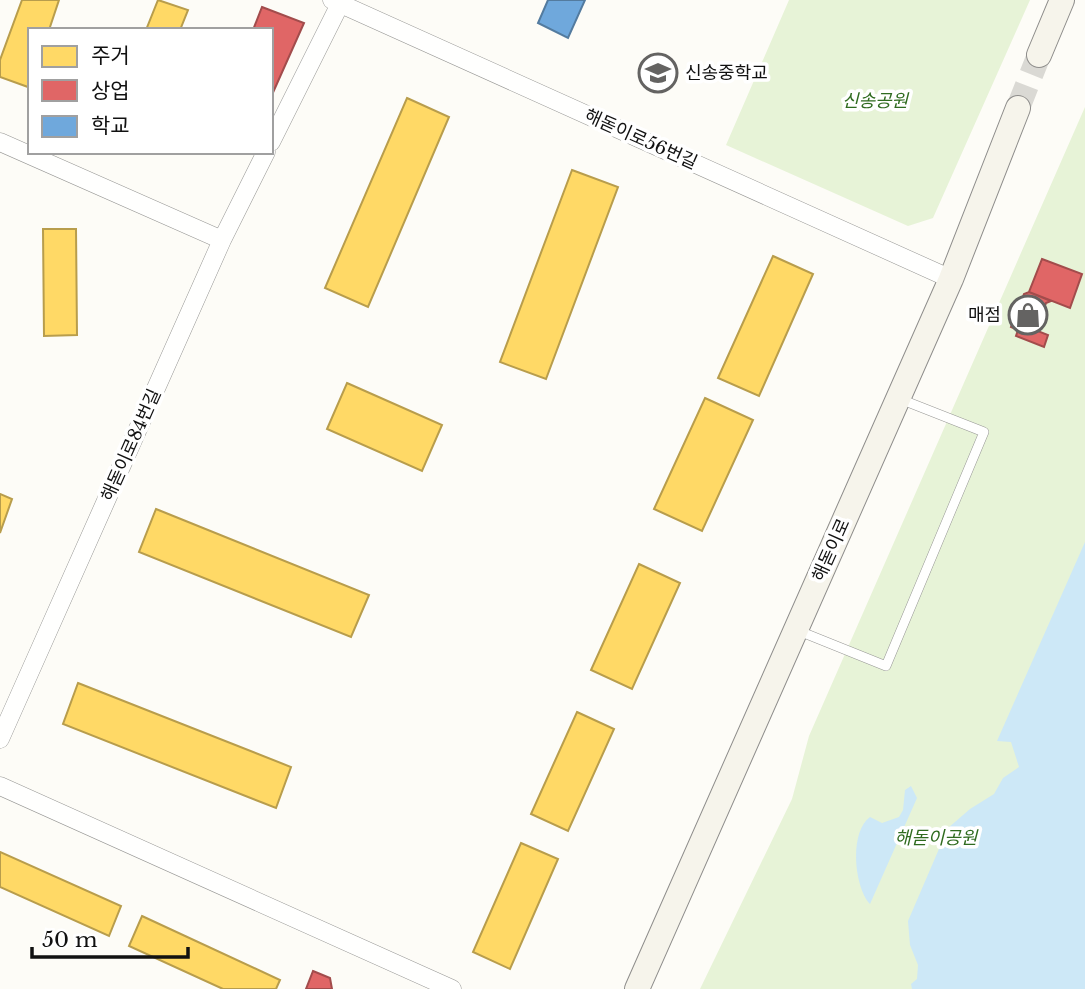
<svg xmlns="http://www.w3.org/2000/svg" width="1085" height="989" viewBox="0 0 1085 989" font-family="'Libre Baskerville','Noto Sans KR',serif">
  <rect width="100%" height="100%" fill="#fdfcf7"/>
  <path fill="#e7f3d7" d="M789 0H1030L933 218 908 226 726 145Z
    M1085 107V989H700L792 799 809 736Z"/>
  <path fill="#cde8f7" d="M1085 542V989H912L911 984 917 979 918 965 910 945 908 921 948 828 970 809 994 794 1003 778 1019 767 1011 742 997 741Z
    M911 786 917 798 870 904C854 887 849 832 870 817L882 823 899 817 903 810 905 790Z"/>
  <path fill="#ffd966" stroke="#b89d4c" stroke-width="2" d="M22 0H59L49 30H30L28 87 0 77V60Z
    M158 0 188 10 180 30H146Z
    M407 98 449 117 368 307 325 288Z
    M572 170 618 187 546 379 500 362Z
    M43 229H76L77 335 44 336Z
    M773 256 813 274 759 396 718 378Z
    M347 383 442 425 422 471 327 429Z
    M705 398 753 420 702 531 654 509Z
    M0 494 12 499 0 533Z
    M156 509 369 595 351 637 139 552Z
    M639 564 680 583 632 689 591 670Z
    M78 683 291 767 276 808 63 724Z
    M577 712 614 729 568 831 531 814Z
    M521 843 558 859 510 969 473 952Z
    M0 852 121 906 109 936 0 887Z
    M142 916 280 980 276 989H223L129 946Z"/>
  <path fill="#e06666" stroke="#a24c4c" stroke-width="2" d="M262 7 304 23 271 97V30H253Z
    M1042 259 1082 274 1070 308 1029 292Z
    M1029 292 1051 301 1046 303 1035 330 1048 335 1044 347 1016 336 1018 330 1011 327 1024 294Z
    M313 971 330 978 332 989H306Z"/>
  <path fill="#6fa8dc" stroke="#537b9f" stroke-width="2" d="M548 0H585L568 38 538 23Z"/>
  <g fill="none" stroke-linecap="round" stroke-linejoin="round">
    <path stroke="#dad9d4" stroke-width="24" stroke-dasharray="24 12" stroke-linecap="butt" d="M1018 108 1039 55"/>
    <defs>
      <path id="lane" d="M799 631 886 666 984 432 900 399"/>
      <path id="street" d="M332 0 951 279
        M0 142 222 240
        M271 142 340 4
        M0 739 222 240 266 152
        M0 786 452 989"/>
      <path id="secondary" d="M1039 55 1062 0
        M637 989 951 279 1018 108"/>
    </defs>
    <use href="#lane" stroke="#979795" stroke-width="10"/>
    <use href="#street" stroke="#979795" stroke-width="19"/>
    <use href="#secondary" stroke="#8e8d8b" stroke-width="26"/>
    <use href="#lane" stroke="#fffffe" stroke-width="9"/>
    <use href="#street" stroke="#fffffe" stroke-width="18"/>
    <use href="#secondary" stroke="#f6f4eb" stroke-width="24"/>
  </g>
  <defs>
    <symbol id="school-ring" viewBox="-11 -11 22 22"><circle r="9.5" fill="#fff" stroke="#646362" stroke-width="1.5"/><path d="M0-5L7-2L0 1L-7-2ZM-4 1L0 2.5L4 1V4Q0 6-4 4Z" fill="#646362"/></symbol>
    <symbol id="shop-ring" viewBox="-11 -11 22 22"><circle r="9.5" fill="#fff" stroke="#646362" stroke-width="1.5"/><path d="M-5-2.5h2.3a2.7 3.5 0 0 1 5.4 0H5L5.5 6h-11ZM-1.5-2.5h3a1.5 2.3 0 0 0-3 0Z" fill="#646362"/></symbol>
  </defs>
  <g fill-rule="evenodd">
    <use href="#school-ring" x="636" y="51" width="44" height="44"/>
    <use href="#shop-ring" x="1006" y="293" width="44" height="44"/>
  </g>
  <g text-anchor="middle" stroke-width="7" stroke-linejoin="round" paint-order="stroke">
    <g font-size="18" fill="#111" stroke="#fff" text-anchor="start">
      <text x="685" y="79">신송중학교</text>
      <text x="1001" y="321" text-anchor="end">매점</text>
    </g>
    <g font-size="18" font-style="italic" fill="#2f6b1f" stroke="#fff">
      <text x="875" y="107">신송공원</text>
      <text x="936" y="844">해돋이공원</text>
    </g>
    <g font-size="18" fill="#111" stroke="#fff">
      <text transform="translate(641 139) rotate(24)" y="6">해돋이로56번길</text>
      <text transform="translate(131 445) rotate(-66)" y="6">해돋이로84번길</text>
      <text transform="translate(831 550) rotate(-66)" y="6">해돋이로</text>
    </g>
  </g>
  <rect x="28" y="28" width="245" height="126" fill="#ffffff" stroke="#a0a0a0" stroke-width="2"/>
  <rect x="42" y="46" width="35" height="21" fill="#ffd966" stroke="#a0a0a0" stroke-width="2"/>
  <text x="91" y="63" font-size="21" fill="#111111">주거</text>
  <rect x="42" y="80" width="35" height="21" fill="#e06666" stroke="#a0a0a0" stroke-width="2"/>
  <text x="91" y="98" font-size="21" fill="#111111">상업</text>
  <rect x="42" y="116" width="35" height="21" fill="#6fa8dc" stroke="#a0a0a0" stroke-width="2"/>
  <text x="91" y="133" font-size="21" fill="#111111">학교</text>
  <path d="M32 947v10h156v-10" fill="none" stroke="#111111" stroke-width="3.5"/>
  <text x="42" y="947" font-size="21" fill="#111111" stroke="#ffffff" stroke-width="5" paint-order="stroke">50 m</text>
</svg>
